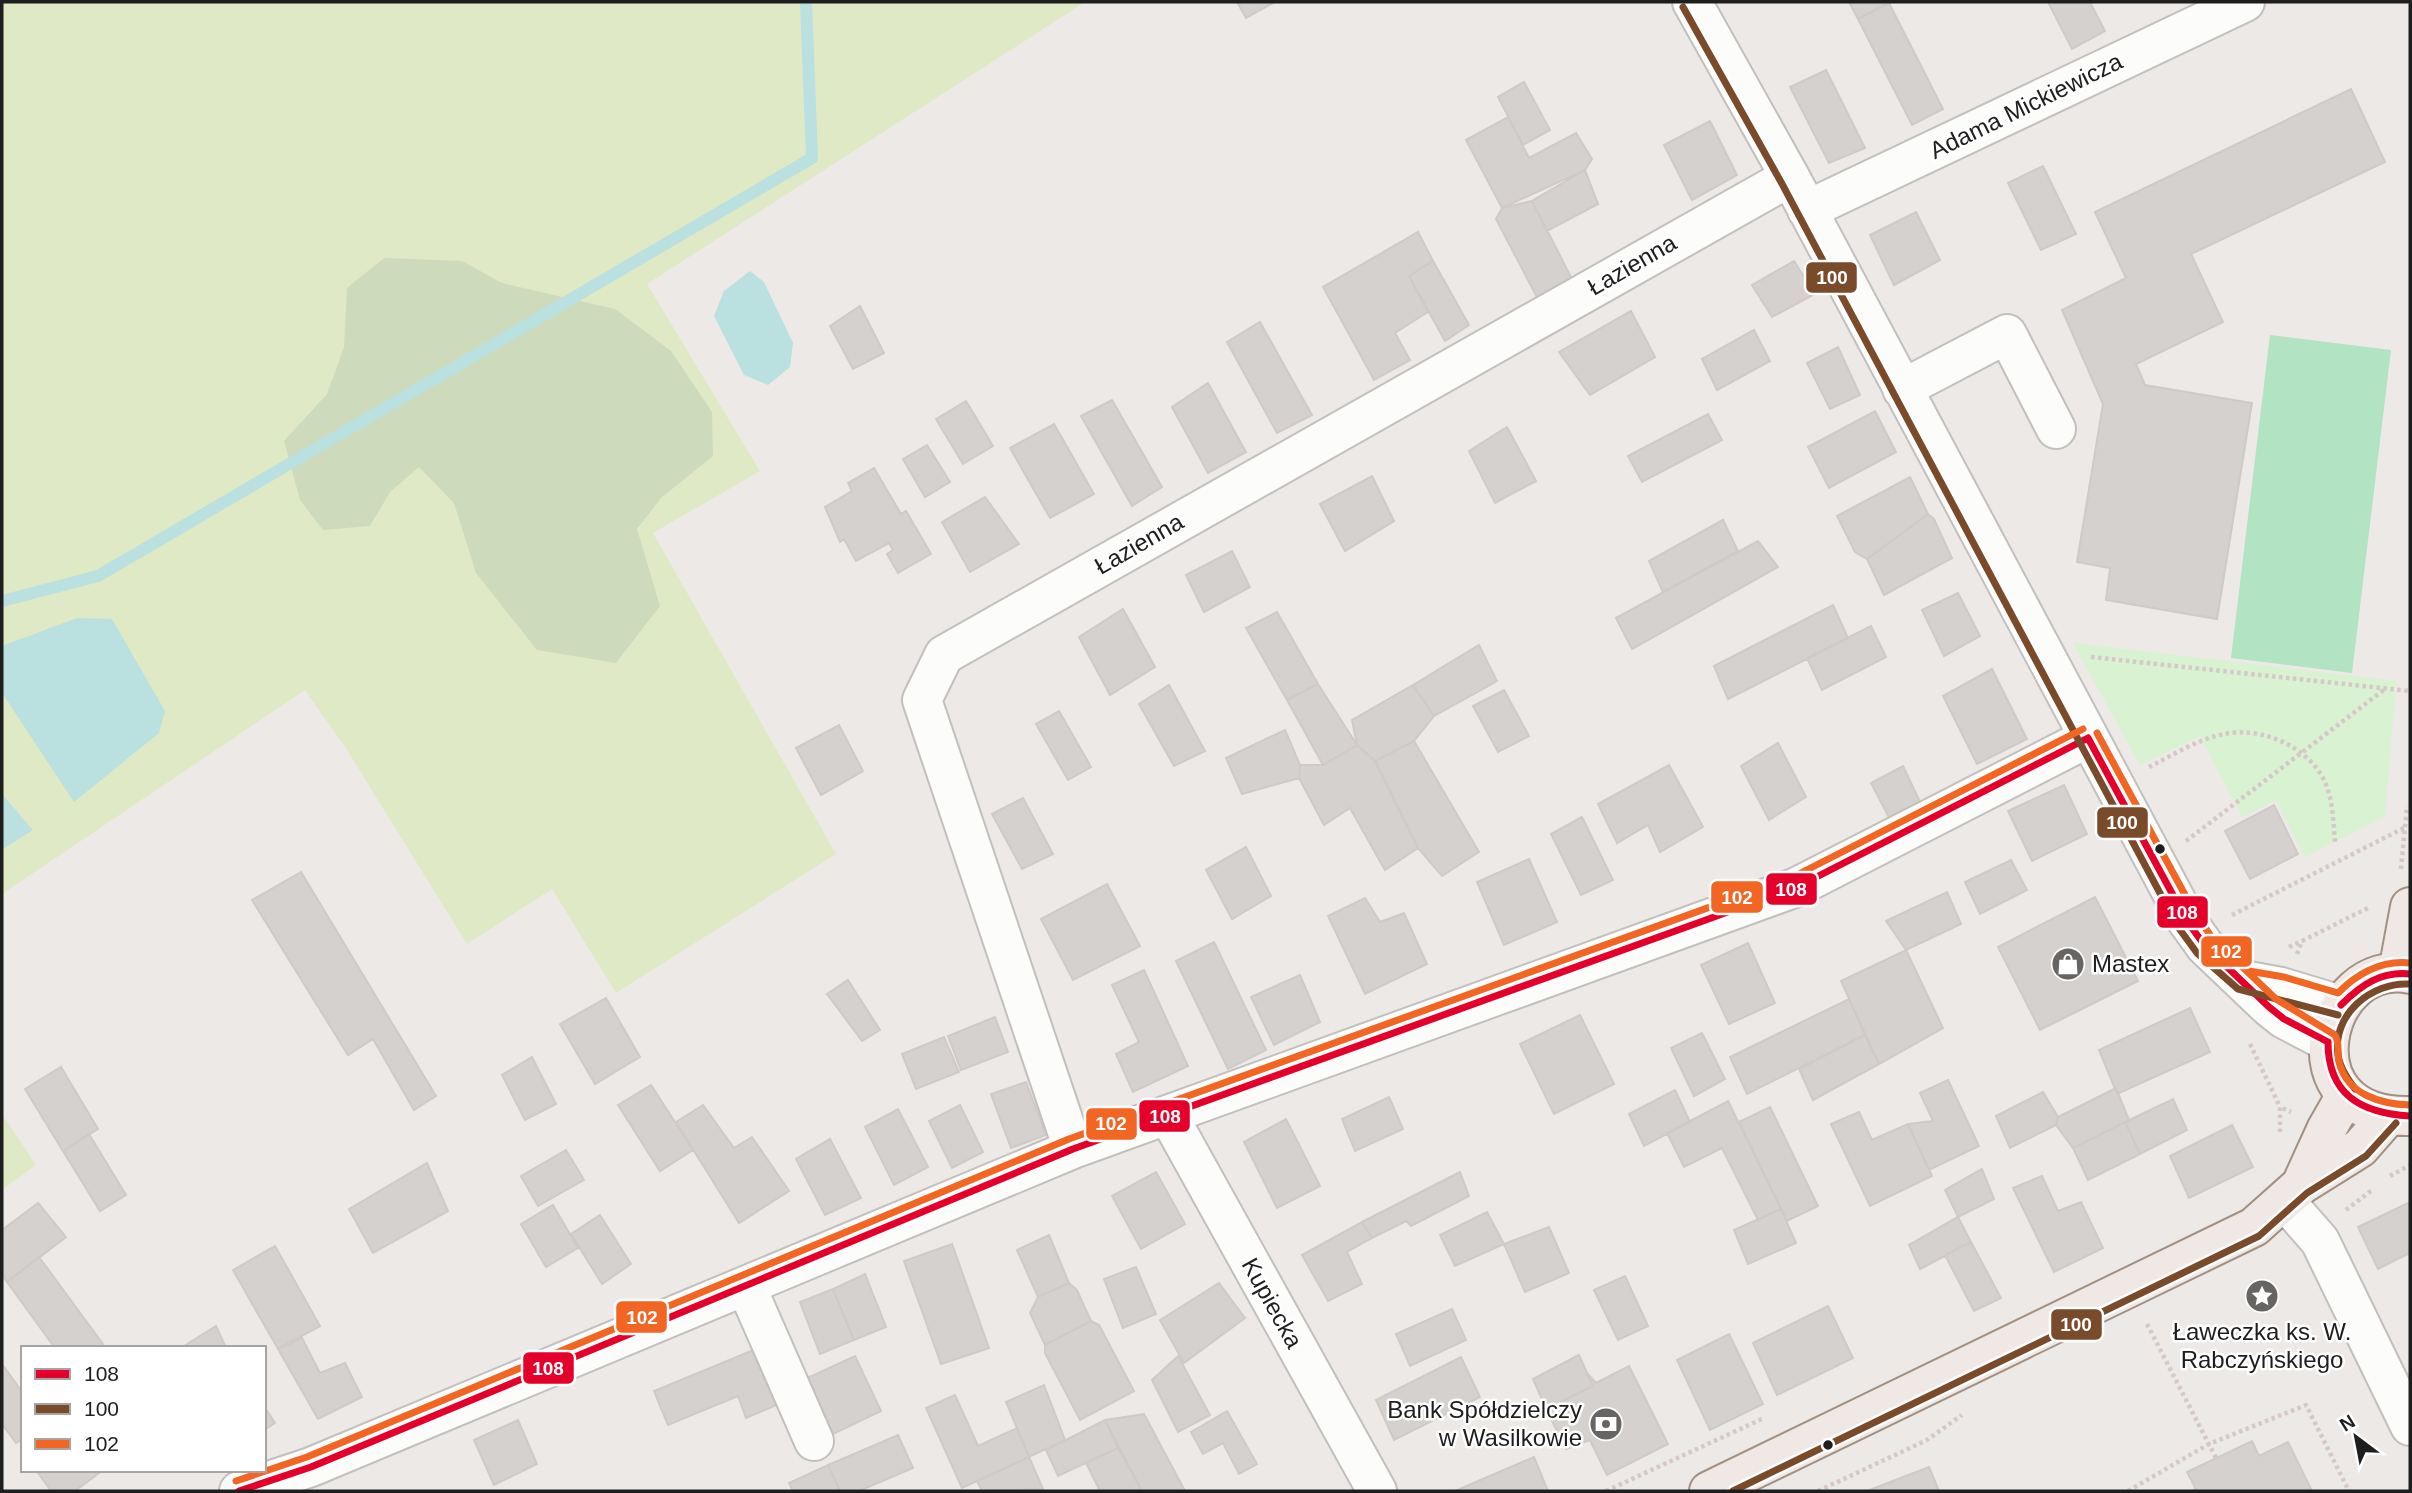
<svg xmlns="http://www.w3.org/2000/svg" width="2412" height="1493" viewBox="0 0 2412 1493" font-family="Arial,sans-serif">
  <rect width="100%" height="100%" fill="#ece9e7"/>
  <path fill="#e0e9c5" d="M2 2H1085L647 284 760 471 653 533 836 854 616 993 552 889 467 944 347 750 305 690 2 894Z
    M2 1114 36 1165 2 1190Z"/>
  <path fill="#cddabc" d="M384 258 462 261 502 283 615 309 671 351 712 412 713 456 661 498 637 529 660 606 616 663 537 650 476 573 454 503 419 467 390 492 370 526 323 530 300 500 284 441 327 394 344 347 347 288Z"/>
  <path fill="#d8f2d2" d="M2073 643 2396 681 2385 816 2305 857 2276 800 2242 817 2200 736 2140 765Z"/>
  <path fill="#b2e3c3" d="M2270 335 2391 350 2352 673 2231 658Z"/>
  <path fill="#bae0df" d="M750 271 764 282 793 343 790 367 768 385 744 375 714 316 724 291Z
    M77 618 112 619 165 711 159 733 74 802 2 693V646Z
    M2 794 33 830 3 849 2 847Z"/>
  <g fill="none" stroke-linecap="round" stroke-linejoin="round">
    <path stroke="#bae0df" stroke-width="12" d="M2 601 98 576 812 158 806 2"/>
  </g>
  <path fill="#d4d1cf" stroke="#cfcac8" stroke-width="2" d="M1237 2H1275L1246 18Z
    M1849 2H1888L1889 3 1858 19Z
    M2048 2H2090L2105 31 2072 49Z
    M1889 3 1943 109 1912 125 1858 19Z
    M1826 70 1865 148 1829 163 1790 87Z
    M1524 82 1550 130 1523 145 1498 97Z
    M2351 89 2385 162 2191 254 2223 322 2136 364 2145 385 2252 403 2217 619 2106 600 2110 568 2077 562 2103 404 2062 310 2126 278 2095 212Z
    M1508 117 1529 158 1576 133 1592 159 1585 170 1502 208 1466 140Z
    M1710 121 1737 175 1692 200 1664 145Z
    M2043 166 2076 234 2041 250 2008 183Z
    M1585 170 1598 204 1547 231 1532 201Z
    M1532 201 1572 279 1538 299 1496 219 1502 208Z
    M1916 212 1940 260 1894 285 1870 235Z
    M1418 232 1433 261 1409 276 1428 312 1395 333 1410 360 1374 380 1323 287Z
    M1433 261 1469 325 1445 341 1409 276Z
    M1794 261 1815 294 1772 317 1752 285Z
    M860 306 884 353 853 369 830 326Z
    M1631 311 1655 357 1590 395 1559 352Z
    M1260 322 1312 415 1277 433 1227 342Z
    M1754 330 1770 361 1717 390 1702 359Z
    M1838 347 1860 395 1830 409 1807 363Z
    M1208 383 1246 452 1208 473 1172 407Z
    M1112 400 1162 487 1132 506 1081 416Z
    M966 401 993 446 963 464 936 419Z
    M1875 411 1896 452 1829 488 1808 447Z
    M1708 414 1722 440 1642 482 1628 456Z
    M1054 424 1094 494 1050 518 1010 448Z
    M1507 427 1536 481 1495 503 1469 451Z
    M927 445 950 482 925 497 903 459Z
    M874 468 901 514 906 511 931 554 898 573 887 554 893 550 889 543 856 561 844 539 840 542 825 507 852 491 848 483Z
    M1372 476 1394 521 1345 551 1320 504Z
    M1910 477 1928 514 1867 559 1855 552 1837 516Z
    M985 497 1019 544 970 572 942 522Z
    M1928 514 1934 519 1952 558 1884 595 1867 559Z
    M1723 520 1738 551 1663 592 1649 561Z
    M1758 541 1778 567 1632 649 1616 618Z
    M1232 551 1250 587 1204 612 1186 575Z
    M1958 593 1980 636 1944 656 1922 610Z
    M1833 605 1848 638 1728 699 1714 666Z
    M1123 609 1155 667 1110 695 1079 637Z
    M1277 612 1318 684 1287 700 1246 628Z
    M1871 626 1886 657 1822 690 1807 658Z
    M1479 645 1497 681 1434 716 1413 685Z
    M1992 669 2027 739 1977 764 1943 696Z
    M1318 684 1357 745 1323 765 1287 700Z
    M1169 685 1205 751 1174 766 1139 704Z
    M1413 685 1434 716 1414 741 1375 761 1357 745 1352 720Z
    M1504 690 1529 736 1498 752 1473 706Z
    M1059 711 1091 767 1068 780 1036 724Z
    M839 725 863 771 821 795 796 748Z
    M1285 730 1300 765 1299 778 1242 794 1226 758Z
    M1414 741 1479 852 1442 876 1418 848 1375 761Z
    M1778 743 1806 797 1769 820 1741 766Z
    M1357 745 1375 761 1418 848 1385 870 1350 808 1324 825 1299 778 1300 765H1323Z
    M1669 765 1703 827 1660 852 1648 825 1617 843 1598 804Z
    M1903 766 1922 806 1892 823 1871 783Z
    M2064 785 2087 834 2032 861 2008 811Z
    M1023 798 1053 854 1022 869 992 814Z
    M2274 805 2298 854 2250 879 2225 831Z
    M1582 817 1613 880 1581 895 1551 834Z
    M1246 847 1271 896 1232 919 1206 870Z
    M1529 859 1557 922 1504 945 1477 882Z
    M2011 860 2027 890 1980 914 1965 882Z
    M301 872 436 1096 414 1110 373 1039 348 1055 252 900Z
    M1107 884 1140 946 1073 980 1041 919Z
    M1947 892 1961 924 1906 950 1886 921Z
    M2095 897 2138 981 2040 1030 1998 947Z
    M1365 898 1380 922 1404 913 1427 964 1365 994 1328 916Z
    M1214 942 1266 1050 1228 1069 1176 961Z
    M1748 943 1775 1003 1729 1024 1701 965Z
    M1906 950 1943 1028 1879 1064 1841 981Z
    M1144 970 1188 1066 1133 1092 1116 1054 1139 1042 1112 985Z
    M1300 975 1320 1022 1274 1045 1251 997Z
    M848 980 880 1030 862 1041 827 994Z
    M606 998 640 1057 595 1084 560 1024Z
    M1849 999 1865 1035 1747 1094 1730 1057Z
    M2190 1008 2210 1052 2117 1094 2099 1050Z
    M1580 1015 1614 1084 1554 1114 1520 1044Z
    M995 1017 1008 1052 961 1070 948 1036Z
    M1702 1033 1725 1079 1694 1096 1671 1048Z
    M1865 1035 1879 1064 1813 1100 1799 1069Z
    M944 1037 959 1072 916 1089 902 1054Z
    M532 1057 556 1104 525 1120 502 1075Z
    M61 1067 98 1129 63 1151 25 1089Z
    M1948 1080 1979 1146 1929 1170 1908 1124 1933 1121 1920 1093Z
    M1026 1082 1046 1135 1011 1148 991 1094Z
    M651 1085 693 1150 660 1171 618 1105Z
    M2116 1088 2129 1120 2073 1148 2056 1125 2058 1117Z
    M1675 1090 1690 1122 1644 1146 1629 1114Z
    M2043 1092 2058 1117 2056 1125 2010 1148 1996 1116Z
    M1389 1097 1403 1129 1355 1151 1342 1119Z
    M2173 1099 2187 1130 2140 1154 2125 1122Z
    M1728 1101 1781 1209 1758 1220 1722 1148 1684 1167 1667 1133Z
    M703 1105 734 1148 752 1137 789 1191 739 1223 676 1122Z
    M960 1105 983 1152 952 1168 929 1121Z
    M1770 1107 1818 1206 1787 1221 1739 1122Z
    M898 1109 928 1167 894 1185 865 1127Z
    M1859 1112 1872 1140 1908 1124 1932 1176 1870 1206 1831 1124Z
    M1286 1119 1320 1186 1277 1208 1244 1142Z
    M2125 1122 2140 1154 2088 1180 2073 1148Z
    M2232 1125 2253 1167 2189 1198 2170 1156Z
    M89 1134 126 1195 100 1211 63 1151Z
    M830 1139 861 1198 825 1215 796 1159Z
    M566 1150 584 1180 538 1206 521 1176Z
    M427 1163 448 1211 373 1253 349 1209Z
    M1982 1169 1994 1199 1958 1217 1945 1190Z
    M1156 1172 1185 1224 1141 1249 1112 1196Z
    M1460 1172 1469 1196 1411 1226 1406 1221 1372 1238 1362 1222Z
    M2042 1176 2058 1211 2081 1202 2103 1248 2054 1272 2013 1188Z
    M2410 1202V1253L2378 1269 2358 1227Z
    M38 1203 66 1237 7 1282 2 1274V1230Z
    M553 1205 578 1248 546 1267 521 1224Z
    M1781 1209 1796 1243 1748 1264 1734 1230Z
    M1487 1212 1504 1244 1455 1266 1440 1235Z
    M600 1215 631 1264 602 1284 571 1234Z
    M1958 1217 1971 1242 1920 1269 1909 1245Z
    M1362 1222 1372 1238 1347 1252 1362 1284 1328 1301 1302 1255Z
    M1549 1227 1569 1273 1525 1292 1504 1244Z
    M1049 1235 1069 1283 1038 1297 1017 1250Z
    M1971 1242 2001 1298 1974 1311 1945 1255Z
    M952 1244 989 1348 941 1364 904 1261Z
    M275 1246 320 1326 278 1349 233 1270Z
    M39 1257 103 1344 98 1348H55L7 1282Z
    M1136 1267 1156 1314 1123 1328 1104 1279Z
    M865 1274 886 1327 854 1340 833 1289Z
    M1625 1276 1648 1326 1618 1340 1594 1290Z
    M1069 1283 1077 1290 1091 1321 1045 1345 1030 1313 1038 1297Z
    M1219 1283 1245 1318 1184 1363 1160 1320Z
    M833 1289 854 1340 820 1354 800 1302Z
    M1828 1306 1853 1358 1777 1395 1753 1343Z
    M1452 1309 1466 1340 1410 1366 1396 1334Z
    M1091 1321 1099 1325 1134 1391 1080 1420 1045 1353V1345Z
    M216 1326 226 1348H181Z
    M1729 1334 1763 1404 1710 1430 1677 1360Z
    M302 1338 320 1373 345 1363 362 1397 318 1419 278 1349Z
    M763 1346 786 1401 746 1418 738 1396 668 1425 654 1391Z
    M1579 1355 1593 1386 1546 1409 1533 1379Z
    M855 1356 881 1411 829 1436 803 1380Z
    M1178 1356 1210 1415 1178 1432 1152 1380Z
    M1461 1357 1480 1397 1394 1440 1376 1400Z
    M2 1364 23 1393V1439L16 1443 2 1424Z
    M1629 1366 1668 1444 1607 1475 1590 1440 1566 1449 1546 1409 1593 1386 1586 1372 1596 1383Z
    M1044 1385 1065 1440 1029 1457 1006 1402Z
    M955 1395 978 1446 1017 1428 1029 1457 962 1488 926 1408Z
    M264 1406 275 1423 264 1430Z
    M1227 1411 1257 1464 1239 1474 1223 1443 1203 1454 1191 1432Z
    M1144 1414 1185 1491H1142L1105 1420Z
    M518 1420 537 1464 494 1485 474 1440Z
    M1105 1420 1118 1448 1058 1476 1046 1450Z
    M898 1435 913 1468 859 1491H840L828 1465Z
    M2252 1441 2259 1456 2288 1442 2312 1491H2192L2196 1489 2187 1472Z
    M1118 1448 1142 1491H1100L1086 1463Z
    M1029 1457 1043 1489 982 1491 977 1481Z
    M1534 1457 1548 1491H1455Z
    M828 1465 840 1491H793L789 1483Z
    M1929 1467 1939 1491H1867Z
    M36 1470H103L75 1491H51Z"/>
  <g fill="none" stroke-linecap="round" stroke-linejoin="round">
    <defs>
      <path id="minor" d="M1692 2 1790 177 2187 921 2205 946 2269 1007 2284 1019 2328 1042
        M1807 210 2245 2
        M1902 389 2007 334 2056 429
        M2243 980 2281 987 2341 1005
        M1168 1115 1377 1491
        M1073 1149 922 700 944 655 1790 177
        M2286 1202 2320 1241 2410 1426
        M746 1286 814 1441
        M239 1491 311 1467 1073 1149 1797 887 2088 738"/>
      <path id="major" d="M2398 972 2410 907
        M2410 974C2322 956 2283 1119 2410 1116
        M2301 1185 2326 1130 2346 1095
        M1709 1491 2254 1227 2301 1185 2360 1148 2388 1116"/>
    </defs>
    <use href="#minor" stroke="#c2c0bf" stroke-width="42"/>
    <use href="#major" stroke="#a29183" stroke-width="42"/>
    <path stroke="#d6c7c8" stroke-width="4.5" stroke-dasharray="3.5 3.5" stroke-linecap="butt" d="M2091 657 2410 691
      M2149 767C2173 755 2198 739 2224 734 2259 727 2300 743 2320 773 2333 793 2333 818 2335 842
      M2186 841 2385 689
      M2401 869 2407 806
      M2232 915 2406 827
      M2289 947 2302 941
      M2297 954 2302 941 2370 907
      M2250 1044 2280 1107
      M2280 1132V1107L2291 1112
      M2390 1176 2410 1165
      M2346 1210 2372 1190
      M2147 1324 2216 1458
      M1606 1491 1764 1418
      M1818 1491 1927 1440 1962 1415
      M2128 1491 2209 1444 2306 1405 2349 1491"/>
    <use href="#minor" stroke="#fcfcfb" stroke-width="38"/>
    <use href="#major" stroke="#f0e8e4" stroke-width="38"/>
    <defs>
      <path id="bus-1" d="M2088 738 2187 921 2205 946 2269 1007 2284 1019 2328 1042
        M2341 1005C2361 985 2381 971 2410 974
        M2328 1042C2328 1095 2361 1113 2410 1116
        M239 1491 311 1467 1073 1149 1797 887 2088 738"/>
      <path id="bus-2" d="M1683 7 1781 182 2178 927 2197 953 2238 989 2338 1015
        M2355 1089C2348 1079 2340 1068 2338 1055 2332 1014 2372 982 2409 984
        M1733 1491 2259 1236 2307 1193 2366 1156 2396 1123"/>
      <path id="bus-3" d="M2097 733 2196 915 2213 939 2276 999 2335 1035C2340 1043 2337 1052 2339 1062 2347 1095 2381 1104 2410 1105
        M2249 971 2284 977 2338 993C2358 973 2381 960 2410 963
        M236 1481 307 1457 1069 1139 1793 877 2083 729"/>
    </defs>
    <use href="#bus-1" stroke="#fff" stroke-width="12"/>
    <use href="#bus-2" stroke="#fff" stroke-width="12"/>
    <use href="#bus-3" stroke="#fff" stroke-width="12"/>
    <use href="#bus-1" stroke="#e4002b" stroke-width="7"/>
    <use href="#bus-2" stroke="#7a4b2a" stroke-width="7"/>
    <use href="#bus-3" stroke="#f26522" stroke-width="7"/>
  </g>
  <defs>
    <symbol id="shop-disc" viewBox="-11 -11 22 22"><circle r="9.5" fill="#666564" stroke="#fff"/><path d="M-5-2.5h2.3a2.7 3.5 0 0 1 5.4 0H5L5.5 6h-11ZM-1.5-2.5h3a1.5 2.3 0 0 0-3 0Z" fill="#fff"/></symbol>
    <symbol id="sight-disc" viewBox="-11 -11 22 22"><circle r="9.5" fill="#666564" stroke="#fff"/><path d="M0-6L1.8-2.2L6-1.7L2.9 1.2L3.7 5.4L0 3.3L-3.7 5.4L-2.9 1.2L-6-1.7L-1.8-2.2Z" fill="#fff"/></symbol>
    <symbol id="bank-disc" viewBox="-11 -11 22 22"><circle r="9.5" fill="#666564" stroke="#fff"/><path d="M-6-4H6V4H-6ZM0-2.3a2.3 2.3 0 1 0 0 4.6a2.3 2.3 0 1 0 0-4.6Z" fill="#fff"/></symbol>
  </defs>
  <g fill-rule="evenodd">
    <use href="#shop-disc" x="2049" y="945" width="38" height="38"/>
    <use href="#sight-disc" x="2243" y="1277" width="38" height="38"/>
    <use href="#bank-disc" x="1587" y="1405" width="38" height="38"/>
  </g>
  <g fill="#1e1e1e" stroke="#fff" stroke-width="2.5">
    <circle cx="2160" cy="849" r="6"/>
    <circle cx="1828" cy="1445" r="6"/>
  </g>
  <g text-anchor="middle" stroke-width="5" stroke-linejoin="round" paint-order="stroke">
    <g font-size="24" fill="#1e1e1e" stroke="#fff">
      <text transform="translate(2026 106) rotate(-26)" y="8">Adama Mickiewicza</text>
      <text transform="translate(1632 265) rotate(-30)" y="8">Łazienna</text>
      <text transform="translate(1139 544) rotate(-30)" y="8">Łazienna</text>
      <text transform="translate(1272 1303) rotate(61)" y="8">Kupiecka</text>
    </g>
    <g font-size="24" fill="#1e1e1e" stroke="#fff" text-anchor="start">
      <text x="2092" y="972">Mastex</text>
      <text x="2262" y="1340" text-anchor="middle">Ławeczka ks. W.<tspan x="2262" dy="28">Rabczyńskiego</tspan></text>
      <text x="1582" y="1418" text-anchor="end">Bank Spółdzielczy<tspan x="1582" dy="28">w Wasilkowie</tspan></text>
    </g>
  </g>
  <g stroke="#fff" stroke-width="2.5">
    <rect x="1805" y="261" width="53" height="33" rx="7" fill="#7a4b2a"/>
    <rect x="2096" y="806" width="53" height="33" rx="7" fill="#7a4b2a"/>
    <rect x="1765" y="872" width="53" height="34" rx="7" fill="#e4002b"/>
    <rect x="1710" y="880" width="54" height="34" rx="7" fill="#f26522"/>
    <rect x="2156" y="895" width="53" height="34" rx="7" fill="#e4002b"/>
    <rect x="2200" y="935" width="53" height="33" rx="7" fill="#f26522"/>
    <rect x="1138" y="1099" width="53" height="34" rx="7" fill="#e4002b"/>
    <rect x="1085" y="1107" width="53" height="34" rx="7" fill="#f26522"/>
    <rect x="615" y="1300" width="53" height="34" rx="7" fill="#f26522"/>
    <rect x="2050" y="1308" width="53" height="33" rx="7" fill="#7a4b2a"/>
    <rect x="522" y="1351" width="53" height="34" rx="7" fill="#e4002b"/>
  </g>
  <g font-size="19" text-anchor="middle" font-weight="bold" fill="#fff">
    <text x="1832" y="284">100</text>
    <text x="2122" y="829">100</text>
    <text x="1791" y="896">108</text>
    <text x="1737" y="904">102</text>
    <text x="2182" y="919">108</text>
    <text x="2226" y="958">102</text>
    <text x="1165" y="1123">108</text>
    <text x="1111" y="1130">102</text>
    <text x="642" y="1324">102</text>
    <text x="2076" y="1331">100</text>
    <text x="548" y="1375">108</text>
  </g>
  <rect width="2412" height="1493" fill="none" stroke="#1e1e1e" stroke-width="7"/>
  <rect x="21" y="1346" width="245" height="126" fill="#ffffff" stroke="#a5a5a5" stroke-width="2"/>
  <rect x="35" y="1369" width="35" height="10" fill="#e4002b" stroke="#a5a5a5" stroke-width="2"/>
  <text x="84" y="1381" font-size="21" fill="#1e1e1e">108</text>
  <rect x="35" y="1404" width="35" height="10" fill="#7a4b2a" stroke="#a5a5a5" stroke-width="2"/>
  <text x="84" y="1416" font-size="21" fill="#1e1e1e">100</text>
  <rect x="35" y="1439" width="35" height="10" fill="#f26522" stroke="#a5a5a5" stroke-width="2"/>
  <text x="84" y="1451" font-size="21" fill="#1e1e1e">102</text>
  <g transform="translate(2356 1437) rotate(328)" stroke="#ffffff" stroke-width="5" paint-order="stroke">
  <path d="M0-5L12 26L0 18L-12 26Z" fill="#1e1e1e"/>
  <text y="-10" font-size="19" font-weight="bold" text-anchor="middle" fill="#1e1e1e">N</text>
  </g>
</svg>
